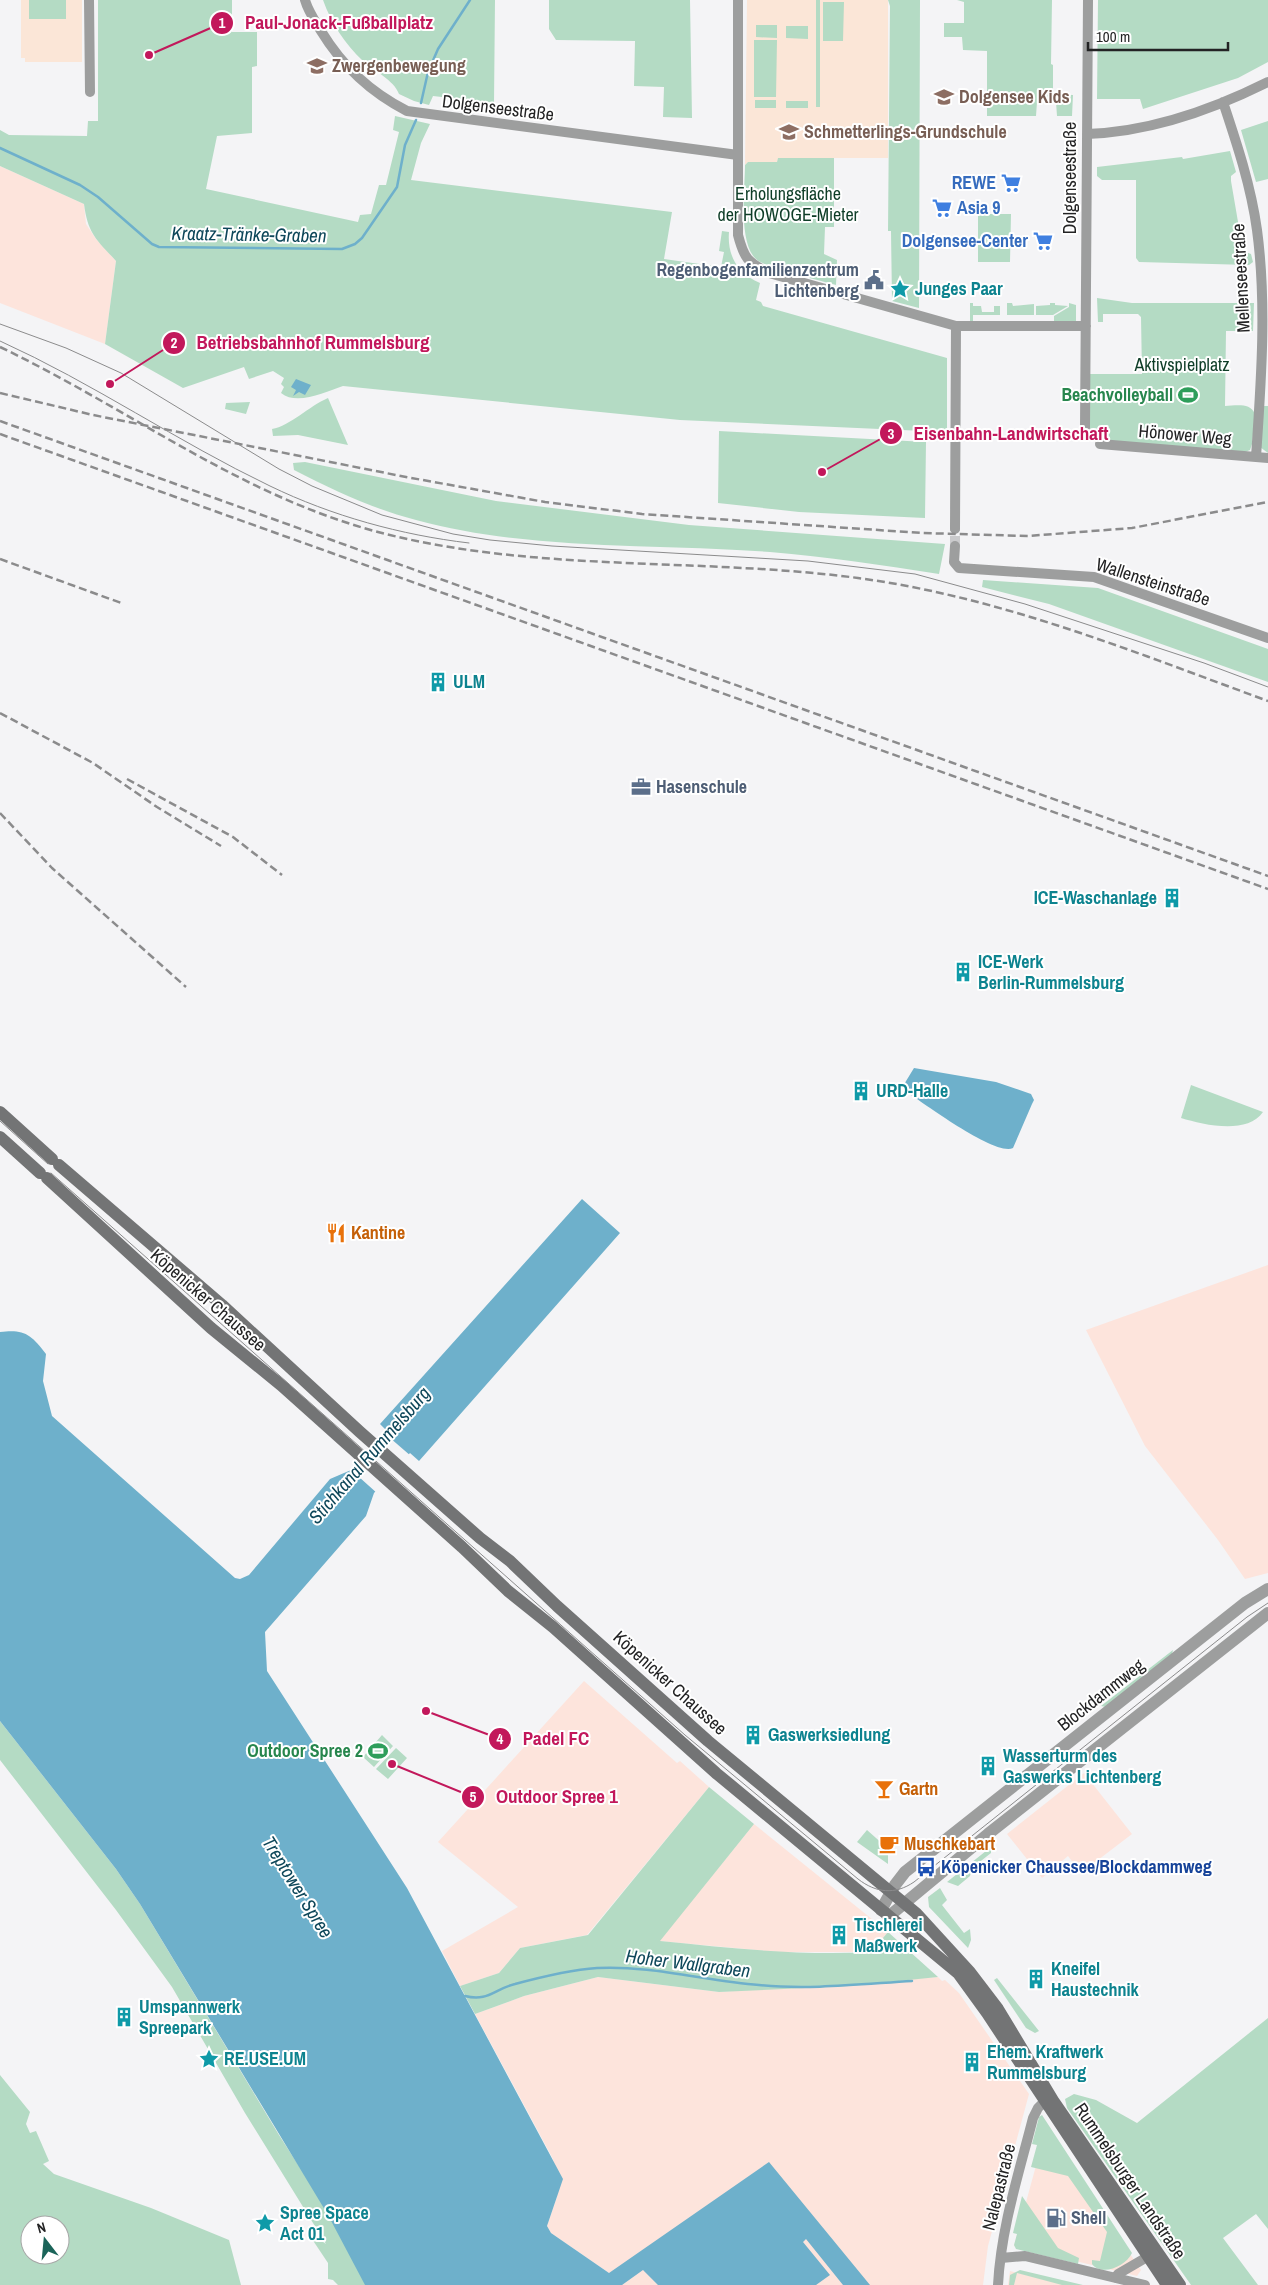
<svg xmlns="http://www.w3.org/2000/svg" width="1268" height="2285" viewBox="0 0 1268 2285" font-family="'Archivo Narrow',sans-serif">
  <rect width="100%" height="100%" fill="#f4f4f6"/>
  <path fill="#fde4dc" d="M0 166 84 204 86 224 96 239 116 261 105 344 0 303Z
    M1268 1265V1573L1245 1579 1218 1540 1145 1446 1086 1330Z
    M584 1681 677 1763 680 1761 709 1787 587 1935 520 1948 499 1973 460 1986 442 1951 518 1907 438 1842Z
    M1084 1773 1132 1834 1081 1873 1068 1856 1042 1878 1007 1834Z
    M754 1824 888 1932 871 1952H776L659 1941Z
    M598 1977 719 1992 938 1977 942 1981 945 1980 959 1993 1029 2094 988 2246 983 2285H622L609 2273 551 2233 547 2226 557 2197 553 2159 475 2014 524 1996Z
    M1051 2138 1141 2270 1137 2276 1014 2246 1043 2140Z
    M1010 2271 1067 2285H1008Z"/>
  <path fill="#fbe6d7" d="M21 0H82V62H25V58H21Z
    M747 0H888V158H778L777 162H748L745 165Z"/>
  <path fill="#b4dbc4" fill-rule="evenodd" d="M29 0H66V19H29Z
    M98 0H232V32H257V66L252 67V133L217 136 206 189 358 222 360 215 371 214 379 185H386L399 132 393 130 395 116 430 124 421 143 411 180 672 212 664 259 721 267 724 252 719 251 722 231 729 232C727 256 738 274 760 283L756 300 761 302 763 306 947 358V432L680 420 343 386C325 392 297 406 281 393L284 387 281 384 284 378 273 371 249 379 244 367 183 388 105 344 116 261C96 239 88 234 84 204L0 166V130L9 135 87 136 88 121H98Z
    M323 0H495L494 103 433 96 429 105 414 101 399 94C394 80 374 71 363 61 345 44 331 23 323 0Z
    M549 0H690L692 118 663 117 664 87 634 86 635 41 556 40 549 29Z
    M816 0H820V107H816Z
    M888 0H920L919 308 892 301 891 231H888L890 6Z
    M957 0H1052L1051 64 1053 65V94L1073 95 1072 116H1057L1056 102H1037L1036 116H987V51L963 50 962 37H944V23H964V2Z
    M1098 0H1268V62L1238 78 1143 109 1140 99H1097Z
    M823 2H844L843 41H823Z
    M756 25H777V38L756 37Z
    M786 26H808V39L786 38Z
    M754 40H777L776 97H754Z
    M755 100H776V108H755Z
    M786 101H808V108H786Z
    M1268 121V179L1256 182 1241 130Z
    M1230 151 1236 172 1231 176V181L1243 251 1251 254 1253 262 1249 265 1139 262 1136 258V180H1102L1097 176V167L1182 157 1183 159Z
    M778 158H834V227H825L824 254 837 260 836 285C818 280 767 269 756 259 738 243 745 188 745 165L748 162H777Z
    M978 214H1011L1010 262H978Z
    M1097 298 1132 303H1254L1253 331H1226L1225 406C1235 406 1250 402 1255 414L1252 444 1250 450 1245 452 1104 441 1093 437 1090 431V374H1142L1141 317 1138 314H1103V322H1098Z
    M970 303H973V306H981L982 312H994V306H1000V315H973V322H970Z
    M1007 303H1012L1013 306 1034 304V315H1007Z
    M1050 303H1055V305L1068 306 1053 315H1036V306L1050 305Z
    M1069 303 1076 305V322H1054V316L1069 307Z
    M328 398 348 445 298 435 273 436 272 429C290 426 309 406 328 398Z
    M250 402 246 414 225 409 226 403Z
    M1261 406H1268V453L1260 447Z
    M719 431 926 442 925 518 799 512 718 503Z
    M305 462 496 501 689 525 945 544 939 574C883 565 827 557 770 552 653 543 530 551 416 520 373 509 333 490 294 470L293 463Z
    M983 580 1098 588 1268 649V682L1049 604 982 587Z
    M1191 1085 1263 1112C1247 1135 1204 1125 1181 1118Z
    M1173 1650 1172 1654 1106 1707 1101 1706Z
    M0 1721 116 1869 140 1904 279 2135 375 2285H338L333 2280 328 2279V2263L310 2236 313 2235 326 2244 245 2113 172 1987 116 1910 0 1760Z
    M382 1735 393 1746 374 1767 363 1757Z
    M396 1748 407 1758 388 1779 376 1769Z
    M709 1787 754 1824 660 1941C730 1948 801 1956 871 1952L888 1932 938 1977 849 1986 719 1992 598 1977 524 1996 475 2014 460 1986 499 1973 520 1948 588 1935Z
    M867 1830 885 1846 882 1850 888 1855V1864L857 1842Z
    M991 1847V1853L972 1868 970 1876 958 1886 947 1882Z
    M940 1888 947 1900 942 1905 964 1933 970 1929 971 1940 968 1948 929 1907 928 1897Z
    M997 1978 1039 2031 1035 2033 1026 2028 994 1980Z
    M1268 2018V2229L1256 2214 1223 2238 1258 2285H1191L1067 2108 1065 2099 1074 2094 1096 2100 1137 2123Z
    M0 2075 30 2112 26 2124 30 2133 36 2131 49 2161 43 2164 54 2174 151 2208 229 2240 241 2285H0ZM30 2225H60V2255H30Z
    M1042 2115 1132 2253C1126 2266 1102 2277 1092 2264V2260L1100 2261 1107 2232 1068 2176 1031 2167 1037 2145 1032 2144 1039 2117Z
    M1022 2196 1058 2248 1079 2258 1078 2264 1016 2249 1014 2245 1017 2234 1013 2233Z
    M1020 2270 1083 2285H1062L1017 2273 1014 2285H1009L1010 2275Z"/>
  <path fill="#6eb0cb" d="M296 379 311 385 305 395 299 392 293 396 296 390 291 387Z
    M914 1068 996 1082 1031 1094 1034 1100 1032 1104 1013 1148C996 1157 922 1102 904 1090L903 1086Z
    M582 1199 620 1233 419 1461 410 1453 374 1493 366 1516 265 1632 267 1671 407 1888 563 2179 547 2226 551 2233 609 2273 769 2162 870 2285H843L806 2239 803 2242 830 2275 816 2285H658L643 2270 622 2285H365L328 2215 140 1904 116 1869 0 1721V1332C24 1329 31 1334 46 1354L43 1381 52 1416 235 1578 240 1579 249 1575 330 1479 351 1470 386 1430 380 1424Z"/>
  <path fill="#f4f4f6" d="M382 1431 419 1463 411 1456 378 1494 349 1468Z"/>
  <g fill="none" stroke-linecap="round" stroke-linejoin="round">
    <path stroke="#6eb0cb" stroke-width="2.5" d="M421 103 428 72 438 49 470 0
      M0 148 80 185 98 197 152 244 159 247 342 249 355 244 362 238 397 187 405 145 416 120
      M465 1996C488 2002 494 1989 515 1984 541 1977 569 1970 597 1968 649 1965 707 1981 759 1985 809 1990 862 1984 912 1981"/>
    <path stroke="#cacacc" stroke-width="10" stroke-dasharray="10 5" stroke-linecap="butt" d="M955 546V529"/>
    <path stroke="#9d9e9e" stroke-width="10" d="M89 0 90 92
      M305 0C308 11 315 21 321 31 343 67 370 92 407 111L738 155
      M738 0V235C744 258 747 262 769 273L956 326H1086
      M1223 102C1237 144 1251 186 1257 230 1267 304 1261 383 1256 457
      M1087 134C1149 132 1212 110 1268 82
      M1085 428 1088 0
      M1100 444 1268 458
      M955 529 956 326
      M955 546 954 562 959 568 1094 577 1268 638
      M1001 2258 1025 2256 1145 2285
      M1116 2278 1118 2274 1154 2253
      M998 2285C1001 2228 1019 2173 1033 2118L1038 2108 1044 2102"/>
    <path stroke="#9d9e9e" stroke-width="12" d="M881 1910 895 1885 905 1872 1245 1603 1268 1589
      M888 1917 988 1834 1268 1613"/>
    <path stroke="#737475" stroke-width="12" d="M0 1112 52 1159
      M0 1137 40 1173
      M59 1165 222 1305 360 1432 480 1538 510 1561 557 1606 708 1741 916 1913 969 1971 998 2009 1054 2102 1180 2285
      M47 1178 211 1328 281 1385 462 1547 508 1591 553 1627 716 1773 958 1973 987 2013 1167 2285"/>
    <path stroke="#8b8b8c" stroke-width="1" d="M0 324 66 348 121 373 279 469 312 486 382 515 453 534 490 540 552 546 808 561 915 574 1025 604 1204 663 1268 687
      M0 341C93 383 178 442 270 486 332 516 401 535 469 543
      M0 1121 48 1164
      M51 1173 685 1735 858 1879C876 1893 895 1895 914 1882L1247 1617 1268 1603"/>
    <path stroke="#8b8b8c" stroke-width="2.5" stroke-dasharray="8 4" stroke-linecap="butt" d="M0 347C128 408 239 495 378 532 534 573 699 557 858 578 1000 597 1134 652 1268 701
      M0 393 93 415 406 477 545 502 642 514 922 533 1028 536 1132 528 1268 502
      M0 421 1268 876
      M0 434 1268 889
      M0 559 124 604
      M0 713 93 763 157 807 221 846
      M127 779 233 837 282 875
      M0 813 52 868 186 987"/>
  </g>
  <defs>
    <symbol id="school-bare" viewBox="-9 -9 18 18"><path d="M0-5L7-2L0 1L-7-2ZM-4 1L0 2.5L4 1V4Q0 6-4 4Z" fill="#8d6e63" stroke="#fff" stroke-width="2.5" paint-order="stroke"/></symbol>
    <symbol id="supermarket-bare" viewBox="-9 -9 18 18"><path d="M-6-5.5h2.5l.6 2H6L4.5 2H-2.5L-4.4-4H-6ZM-1.5 3.2a1.3 1.3 0 1 0 .1 0ZM3 3.2a1.3 1.3 0 1 0 .1 0Z" fill="#3f7fe0" stroke="#fff" stroke-width="2.5" paint-order="stroke"/></symbol>
    <symbol id="civic-bare" viewBox="-9 -9 18 18"><path d="M-.6-6.5H3V-4.5H.6V-3L4-1V1h2V6H-6V1h2V-1L-.6-3ZM-1.2 2.5V6h2.4V2.5Z" fill="#5c6f8a" stroke="#fff" stroke-width="2.5" paint-order="stroke"/></symbol>
    <symbol id="sight-bare" viewBox="-9 -9 18 18"><path d="M0-6L1.8-2.2L6-1.7L2.9 1.2L3.7 5.4L0 3.3L-3.7 5.4L-2.9 1.2L-6-1.7L-1.8-2.2Z" fill="#0f9aa8" stroke="#fff" stroke-width="2.5" paint-order="stroke"/></symbol>
    <symbol id="stadium-bare" viewBox="-9 -9 18 18"><path d="M0-5a6.5 5 0 1 0 0 10a6.5 5 0 1 0 0-10ZM-3.5-1.8h7v3.6h-7Z" fill="#2e9e5b" stroke="#fff" stroke-width="2.5" paint-order="stroke"/></symbol>
    <symbol id="building-bare" viewBox="-9 -9 18 18"><path d="M-4-6H4V6H1V3H-1V6H-4ZM-2.5-4.3h1.7v1.8h-1.7ZM.8-4.3h1.7v1.8H.8ZM-2.5-1h1.7V.8h-1.7ZM.8-1h1.7V.8H.8Z" fill="#0f9aa8" stroke="#fff" stroke-width="2.5" paint-order="stroke"/></symbol>
    <symbol id="office-bare" viewBox="-9 -9 18 18"><path d="M-6-3h4V-5.5h4V-3h4V5H-6ZM-1-4.5V-3h2v-1.5ZM-6 0V1H6V0Z" fill="#5c6f8a" stroke="#fff" stroke-width="2.5" paint-order="stroke"/></symbol>
    <symbol id="restaurant-bare" viewBox="-9 -9 18 18"><path d="M-5-6h1v4h1v-4h1v4h1v-4h1v5L-1.5 .5V6h-2V.5L-5-1ZM5-6V6H3V1.5H1.5Q1.5-4 5-6Z" fill="#e8710a" stroke="#fff" stroke-width="2.5" paint-order="stroke"/></symbol>
    <symbol id="bar-bare" viewBox="-9 -9 18 18"><path d="M-6-5H6L.8 .8V4.5H3.5V6h-7V4.5H-.8V.8Z" fill="#e8710a" stroke="#fff" stroke-width="2.5" paint-order="stroke"/></symbol>
    <symbol id="cafe-bare" viewBox="-9 -9 18 18"><path d="M-5.5-4.5H6V0H3Q3 3.5 0 3.5H-2.5Q-5.5 3.5-5.5 0ZM3-3.2v2h1.7v-2ZM-6 4.5H4V6H-6Z" fill="#e8710a" stroke="#fff" stroke-width="2.5" paint-order="stroke"/></symbol>
    <symbol id="bus-bare" viewBox="-9 -9 18 18"><path d="M-5-6H5V4H4V6H2V4H-2V6H-4V4H-5ZM-3.5-4V0h7V-4ZM-3.5 1.2v1.5H-2V1.2ZM2 1.2v1.5H3.5V1.2Z" fill="#1a4fb4" stroke="#fff" stroke-width="2.5" paint-order="stroke"/></symbol>
    <symbol id="fuel-bare" viewBox="-9 -9 18 18"><path d="M-5.5-6h7V0h2V4h1.3V-2.5L3-4.5l.8-.8L6-3V5H2.5V1h-1V6h-7ZM-4.2-4.7v3.2H.2V-4.7Z" fill="#5c6f8a" stroke="#fff" stroke-width="2.5" paint-order="stroke"/></symbol>
  </defs>
  <g fill-rule="evenodd">
    <use href="#school-bare" x="303" y="52" width="28" height="28"/>
    <use href="#school-bare" x="930" y="83" width="28" height="28"/>
    <use href="#school-bare" x="775" y="118" width="28" height="28"/>
    <use href="#supermarket-bare" x="997" y="169" width="28" height="28"/>
    <use href="#supermarket-bare" x="928" y="194" width="28" height="28"/>
    <use href="#supermarket-bare" x="1029" y="227" width="28" height="28"/>
    <use href="#civic-bare" x="860" y="266" width="28" height="28"/>
    <use href="#sight-bare" x="886" y="275" width="28" height="28"/>
    <use href="#stadium-bare" x="1174" y="381" width="28" height="28"/>
    <use href="#building-bare" x="424" y="668" width="28" height="28"/>
    <use href="#office-bare" x="627" y="773" width="28" height="28"/>
    <use href="#building-bare" x="1158" y="884" width="28" height="28"/>
    <use href="#building-bare" x="949" y="958" width="28" height="28"/>
    <use href="#building-bare" x="847" y="1077" width="28" height="28"/>
    <use href="#restaurant-bare" x="322" y="1219" width="28" height="28"/>
    <use href="#building-bare" x="739" y="1721" width="28" height="28"/>
    <use href="#stadium-bare" x="364" y="1737" width="28" height="28"/>
    <use href="#building-bare" x="974" y="1752" width="28" height="28"/>
    <use href="#bar-bare" x="870" y="1775" width="28" height="28"/>
    <use href="#cafe-bare" x="875" y="1830" width="28" height="28"/>
    <use href="#bus-bare" x="912" y="1853" width="28" height="28"/>
    <use href="#building-bare" x="825" y="1921" width="28" height="28"/>
    <use href="#building-bare" x="1022" y="1965" width="28" height="28"/>
    <use href="#building-bare" x="110" y="2003" width="28" height="28"/>
    <use href="#sight-bare" x="195" y="2045" width="28" height="28"/>
    <use href="#building-bare" x="958" y="2048" width="28" height="28"/>
    <use href="#fuel-bare" x="1042" y="2204" width="28" height="28"/>
    <use href="#sight-bare" x="251" y="2209" width="28" height="28"/>
  </g>
  <g text-anchor="middle" stroke-width="4" stroke-linejoin="round" paint-order="stroke">
    <g font-size="18" font-weight="bold" fill="#785e54" stroke="#fff" text-anchor="start">
      <text x="332" y="72">Zwergenbewegung</text>
      <text x="959" y="103">Dolgensee Kids</text>
      <text x="804" y="138">Schmetterlings-Grundschule</text>
    </g>
    <g font-size="18" fill="#232324" stroke="#fff">
      <text transform="translate(498 108) rotate(7)" y="6">Dolgenseestraße</text>
      <text transform="translate(1070 178) rotate(-90)" y="6">Dolgenseestraße</text>
      <text transform="translate(1241 278) rotate(-93)" y="6">Mellenseestraße</text>
      <text transform="translate(1185 435) rotate(5)" y="6">Hönower Weg</text>
      <text transform="translate(1153 582) rotate(18)" y="6">Wallensteinstraße</text>
      <text transform="translate(208 1300) rotate(41)" y="6">Köpenicker Chaussee</text>
      <text transform="translate(670 1683) rotate(42)" y="6">Köpenicker Chaussee</text>
      <text transform="translate(1101 1695) rotate(-38)" y="6">Blockdammweg</text>
      <text transform="translate(1130 2181) rotate(56)" y="6">Rummelsburger Landstraße</text>
      <text transform="translate(999 2187) rotate(-76)" y="6">Nalepastraße</text>
    </g>
    <g font-size="18" font-weight="bold" fill="#366cbe" stroke="#fff" text-anchor="end">
      <text x="996" y="189">REWE</text>
      <text x="957" y="214" text-anchor="start">Asia 9</text>
      <text x="1028" y="247">Dolgensee-Center</text>
    </g>
    <g font-size="18" fill="#0e3d27" stroke="#fff">
      <text x="788" y="200">Erholungsfläche<tspan x="788" dy="21">der HOWOGE-Mieter</tspan></text>
      <text x="1182" y="371">Aktivspielplatz</text>
    </g>
    <g font-size="18" font-weight="bold" fill="#4e5e75" stroke="#fff" text-anchor="start">
      <text x="859" y="276" text-anchor="end">Regenbogenfamilienzentrum<tspan x="859" dy="21">Lichtenberg</tspan></text>
      <text x="656" y="793">Hasenschule</text>
      <text x="1071" y="2224">Shell</text>
    </g>
    <g font-size="18" font-weight="bold" fill="#0d838f" stroke="#fff" text-anchor="start">
      <text x="915" y="295">Junges Paar</text>
      <text x="453" y="688">ULM</text>
      <text x="1157" y="904" text-anchor="end">ICE-Waschanlage</text>
      <text x="978" y="968">ICE-Werk<tspan x="978" dy="21">Berlin-Rummelsburg</tspan></text>
      <text x="876" y="1097">URD-Halle</text>
      <text x="768" y="1741">Gaswerksiedlung</text>
      <text x="1003" y="1762">Wasserturm des<tspan x="1003" dy="21">Gaswerks Lichtenberg</tspan></text>
      <text x="854" y="1931">Tischlerei<tspan x="854" dy="21">Maßwerk</tspan></text>
      <text x="1051" y="1975">Kneifel<tspan x="1051" dy="21">Haustechnik</tspan></text>
      <text x="139" y="2013">Umspannwerk<tspan x="139" dy="21">Spreepark</tspan></text>
      <text x="987" y="2058">Ehem. Kraftwerk<tspan x="987" dy="21">Rummelsburg</tspan></text>
      <text x="224" y="2065">RE.USE.UM</text>
      <text x="280" y="2219">Spree Space<tspan x="280" dy="21">Act 01</tspan></text>
    </g>
    <g font-size="18" font-weight="bold" fill="#27864d" stroke="#fff" text-anchor="end">
      <text x="1173" y="401">Beachvolleyball</text>
      <text x="363" y="1757">Outdoor Spree 2</text>
    </g>
    <g font-size="18" font-weight="bold" fill="#c56008" stroke="#fff" text-anchor="start">
      <text x="351" y="1239">Kantine</text>
      <text x="899" y="1795">Gartn</text>
      <text x="904" y="1850">Muschkebart</text>
    </g>
    <g font-size="18" font-weight="bold" fill="#164399" stroke="#fff" text-anchor="start">
      <text x="941" y="1873">Köpenicker Chaussee/Blockdammweg</text>
    </g>
    <g font-size="19" font-style="italic" fill="#0e475a" stroke="#fff">
      <text transform="translate(249 234) rotate(1)" y="7">Kraatz-Tränke-Graben</text>
      <text transform="translate(369 1455) rotate(-49)" y="7">Stichkanal Rummelsburg</text>
      <text transform="translate(298 1887) rotate(58)" y="7">Treptower Spree</text>
      <text transform="translate(688 1963) rotate(7)" y="7">Hoher Wallgraben</text>
    </g>
  </g>
  <path fill="none" stroke="#c2185b" stroke-width="2" d="M149 55L222 23M110 384L174 343M822 472L891 433M426 1711L500 1739M392 1764L473 1797"/>
  <g fill="#c2185b" stroke="#fff" stroke-width="2">
    <circle cx="149" cy="55" r="5"/>
    <circle cx="110" cy="384" r="5"/>
    <circle cx="822" cy="472" r="5"/>
    <circle cx="426" cy="1711" r="5"/>
    <circle cx="392" cy="1764" r="5"/>
    <circle cx="222" cy="23" r="12"/>
    <circle cx="174" cy="343" r="12"/>
    <circle cx="891" cy="433" r="12"/>
    <circle cx="500" cy="1739" r="12"/>
    <circle cx="473" cy="1797" r="12"/>
  </g>
  <g font-size="15" text-anchor="middle" font-weight="bold" fill="#fff">
    <text x="222" y="28">1</text>
    <text x="174" y="348">2</text>
    <text x="891" y="439">3</text>
    <text x="500" y="1744">4</text>
    <text x="473" y="1802">5</text>
  </g>
  <g font-size="19" text-anchor="middle" font-weight="bold" fill="#c2185b" stroke="#fff" stroke-width="4" stroke-linejoin="round" paint-order="stroke">
    <text x="339" y="29">Paul-Jonack-Fußballplatz</text>
    <text x="313" y="349">Betriebsbahnhof Rummelsburg</text>
    <text x="1011" y="440">Eisenbahn-Landwirtschaft</text>
    <text x="556" y="1745">Padel FC</text>
    <text x="557" y="1803">Outdoor Spree 1</text>
  </g>
  <g transform="translate(45 2240) rotate(344)"><circle r="24" fill="#ffffff" stroke="#a7a7a7"/>
  <path d="M0-4L9 19L0 12L-9 19Z" fill="#1b6459"/>
  <text y="-8" font-size="14" font-weight="bold" text-anchor="middle" fill="#232324">N</text>
  </g>
  <path d="M1088 42v8h140v-8" fill="none" stroke="#232324" stroke-width="2.5"/>
  <text x="1096" y="42" font-size="15" fill="#232324" stroke="#ffffff" stroke-width="4" paint-order="stroke">100 m</text>
</svg>
